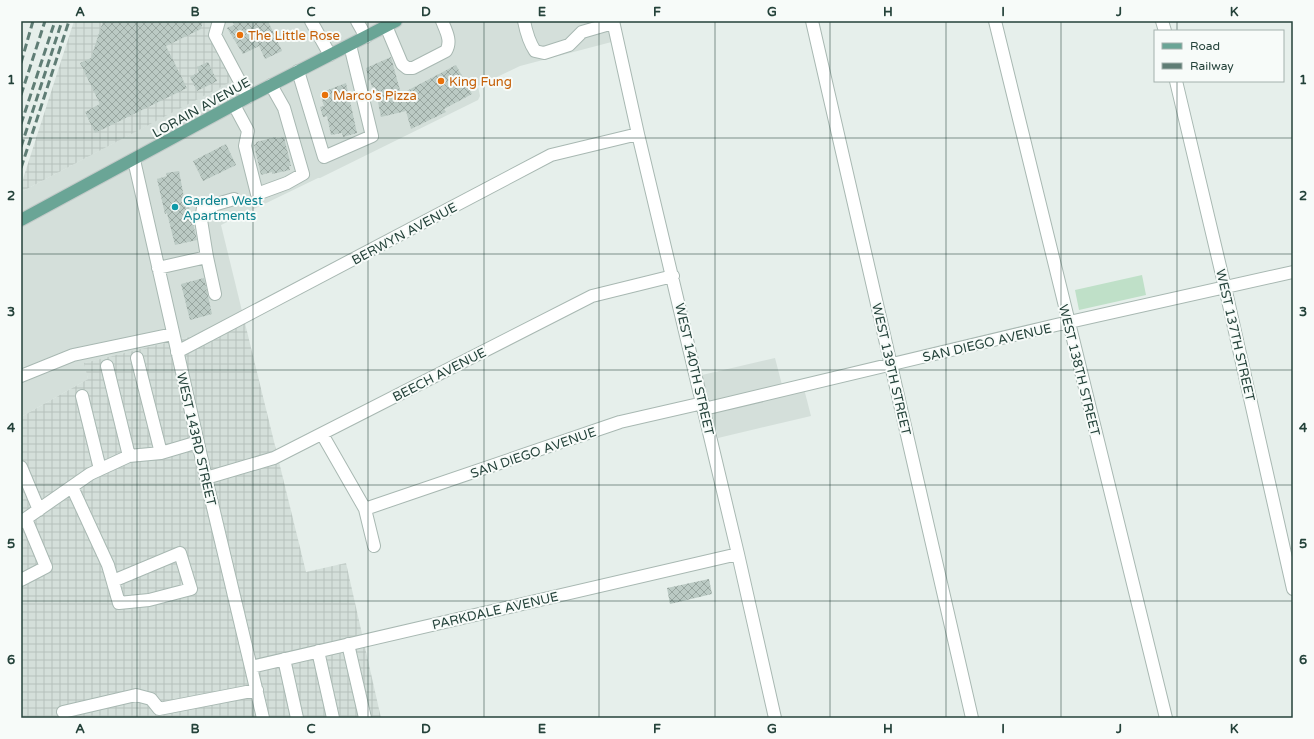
<svg xmlns="http://www.w3.org/2000/svg" width="1314" height="739" viewBox="0 0 1314 739" font-family="'Varela Round',sans-serif">
  <defs>
    <pattern id="industrial-grid" width="8" height="8" patternUnits="userSpaceOnUse"><rect width="8" height="8" fill="#d4dfda"/><path d="M0 4h8M4 0v8" fill="none" stroke="#b6c1bc"/></pattern>
    <pattern id="building-cross-hatch" width="8" height="8" patternUnits="userSpaceOnUse"><rect width="8" height="8" fill="#bbcac4"/><path d="M0 0l8 8M0 8l8-8" fill="none" stroke="#98a6a0"/></pattern>
  </defs>
  <rect width="100%" height="100%" fill="#e6efeb"/>
  <path fill="#d4dfda" d="M225 21H620L623 39 520 66 478 86 480 96 478 100 320 178H318L221 225 242 311 193 336 85 363 88 379 21 417V192L241 76 223 43 222 29Z
    M775 358 782 385 802 381 811 416 718 438 702 375Z"/>
  <path fill="url(#industrial-grid)" d="M74 21H225L222 29 223 43 242 76 21 192V185Z
    M242 311 306 572 346 563 381 718H21V417L88 379 84 363 193 336Z"/>
  <path fill="#bfe0c8" d="M1142 275 1146 295 1079 310 1075 290Z"/>
  <path fill="url(#building-cross-hatch)" d="M103 21H203L201 29 166 46 187 88 95 133 85 112 100 104 80 63 91 58Z
    M232 21H268L282 51 265 59 259 46 243 54 227 28 234 25Z
    M391 57 401 94 456 65 472 94 444 109 446 112 411 129 406 111 381 117 375 87H372L370 80 369 81 366 68Z
    M208 62 217 81 197 91 190 77 199 72 197 67Z
    M346 83 357 133 343 137 342 133 331 135 327 116 323 117 320 107 324 106 320 93Z
    M276 137V139L284 137 291 166H289L290 170 272 174V172L261 175 254 145 256 144V142Z
    M226 144 236 165 203 181 193 161Z
    M179 171 186 208 189 207 197 240 175 245 167 213 165 214 157 179 167 176 166 173Z
    M204 278 212 314 190 320 181 284Z
    M709 579 712 594 670 604 667 588Z"/>
  <g fill="none" stroke-linecap="round" stroke-linejoin="round">
    <defs>
      <path id="minor" d="M219 21 215 35 248 97
        M311 21 330 55
        M357 21 366 37
        M524 21C526 31 529 42 535 51L544 53 569 45 582 32 613 23
        M613 21 638 134 738 554 775 718
        M812 21 972 718
        M995 21 1166 718
        M1162 21 1165 31
        M386 26 402 64 407 68H413L446 51C452 41 446 31 442 21
        M298 71 324 157 372 136 350 45
        M1176 81 1227 296 1293 589
        M234 105 248 131 245 146 257 194 287 183 303 174 284 108 271 85
        M134 160 206 478 263 718
        M207 257 215 294
        M158 268 207 257 201 220 203 208 234 199
        M177 352 551 155 638 134
        M137 358 161 453
        M107 366 129 456
        M21 376 73 355 173 334
        M82 396 100 469
        M704 409 1056 325 1293 272
        M322 434 365 509 374 546
        M21 467 39 510
        M206 478 274 458 592 296 673 276
        M72 487 108 565 119 603 149 600 191 589 180 553 113 581
        M365 509 620 422 703 403
        M21 522 90 474 129 456 161 453 198 442
        M21 580 46 567 26 519
        M348 644 365 718
        M318 651 333 718
        M284 659 297 718
        M251 667 738 554
        M63 712 136 695 151 699 159 709 257 690"/>
      <path id="major" d="M21 220 248 97 396 21"/>
    </defs>
    <use href="#minor" stroke="#a8b8b2" stroke-width="14"/>
    <use href="#major" stroke="#c2cac8" stroke-width="14"/>
    <use href="#minor" stroke="#fff" stroke-width="12"/>
    <use href="#major" stroke="#6aa596" stroke-width="12"/>
    <path stroke="#5f7d75" stroke-width="3" stroke-dasharray="8 4" stroke-linecap="butt" d="M21 63 33 21
      M21 95 45 21
      M21 124 55 21
      M21 147 62 21
      M21 168 69 21"/>
  </g>
  <path fill="none" stroke="#24423a" stroke-width="1" stroke-opacity="0.55" d="M137 21V718M253 21V718M368 21V718M484 21V718M599 21V718M715 21V718M830 21V718M946 21V718M1061 21V718M1177 21V31M1177 81V718M21 138H1293M21 254H1293M21 370H1293M21 485H1293M21 601H1293"/>
  <g fill="#e8710a" stroke="#f7fbf9" stroke-width="1.5">
    <circle cx="240" cy="35" r="4"/>
    <circle cx="441" cy="81" r="4"/>
    <circle cx="325" cy="95" r="4"/>
  </g>
  <circle fill="#0f9aa8" stroke="#f7fbf9" stroke-width="1.5" cx="175" cy="207" r="4"/>
  <g text-anchor="middle" stroke-width="4" stroke-linejoin="round" paint-order="stroke">
    <g font-size="13" fill="#c56008" stroke="#f7fbf9" text-anchor="start">
      <text x="248" y="40">The Little Rose</text>
      <text x="449" y="86">King Fung</text>
      <text x="333" y="100">Marco's Pizza</text>
    </g>
    <g font-size="13" fill="#24423a" stroke="#f7fbf9">
      <text transform="translate(201 107) rotate(-29)" y="5">LORAIN AVENUE</text>
      <text transform="translate(404 233) rotate(-28)" y="5">BERWYN AVENUE</text>
      <text transform="translate(1236 335) rotate(77)" y="5">WEST 137TH STREET</text>
      <text transform="translate(987 342) rotate(-13)" y="5">SAN DIEGO AVENUE</text>
      <text transform="translate(695 369) rotate(77)" y="5">WEST 140TH STREET</text>
      <text transform="translate(892 369) rotate(77)" y="5">WEST 139TH STREET</text>
      <text transform="translate(1080 370) rotate(76)" y="5">WEST 138TH STREET</text>
      <text transform="translate(439 374) rotate(-27)" y="5">BEECH AVENUE</text>
      <text transform="translate(197 439) rotate(77)" y="5">WEST 143RD STREET</text>
      <text transform="translate(533 452) rotate(-19)" y="5">SAN DIEGO AVENUE</text>
      <text transform="translate(495 610) rotate(-13)" y="5">PARKDALE AVENUE</text>
    </g>
    <g font-size="13" fill="#0d838f" stroke="#f7fbf9" text-anchor="start">
      <text x="183" y="205">Garden West<tspan x="183" dy="15">Apartments</tspan></text>
    </g>
  </g>
  <rect width="1314" height="739" fill="none" stroke="#f7fbf9" stroke-width="44"/>
  <rect x="1154" y="30" width="130" height="52" fill="#f7fbf9" stroke="#a3b1ad"/>
  <rect x="1162" y="43" width="20" height="6" fill="#6aa596" stroke="#a3b1ad"/>
  <text x="1190" y="50" font-size="12" fill="#24423a">Road</text>
  <rect x="1162" y="63" width="20" height="6" fill="#5f7d75" stroke="#a3b1ad"/>
  <text x="1190" y="70" font-size="12" fill="#24423a">Railway</text>
  <rect x="22" y="22" width="1270" height="695" fill="none" stroke="#24423a" stroke-width="1.5"/>
  <g font-size="13" text-anchor="middle" font-weight="bold" fill="#24423a">
    <text x="80" y="16">A</text>
    <text x="195" y="16">B</text>
    <text x="311" y="16">C</text>
    <text x="426" y="16">D</text>
    <text x="542" y="16">E</text>
    <text x="657" y="16">F</text>
    <text x="772" y="16">G</text>
    <text x="888" y="16">H</text>
    <text x="1003" y="16">I</text>
    <text x="1119" y="16">J</text>
    <text x="1234" y="16">K</text>
    <text x="11" y="84">1</text>
    <text x="1303" y="84">1</text>
    <text x="11" y="200">2</text>
    <text x="1303" y="200">2</text>
    <text x="11" y="316">3</text>
    <text x="1303" y="316">3</text>
    <text x="11" y="432">4</text>
    <text x="1303" y="432">4</text>
    <text x="11" y="548">5</text>
    <text x="1303" y="548">5</text>
    <text x="11" y="664">6</text>
    <text x="1303" y="664">6</text>
    <text x="80" y="733">A</text>
    <text x="195" y="733">B</text>
    <text x="311" y="733">C</text>
    <text x="426" y="733">D</text>
    <text x="542" y="733">E</text>
    <text x="657" y="733">F</text>
    <text x="772" y="733">G</text>
    <text x="888" y="733">H</text>
    <text x="1003" y="733">I</text>
    <text x="1119" y="733">J</text>
    <text x="1234" y="733">K</text>
  </g>
</svg>
